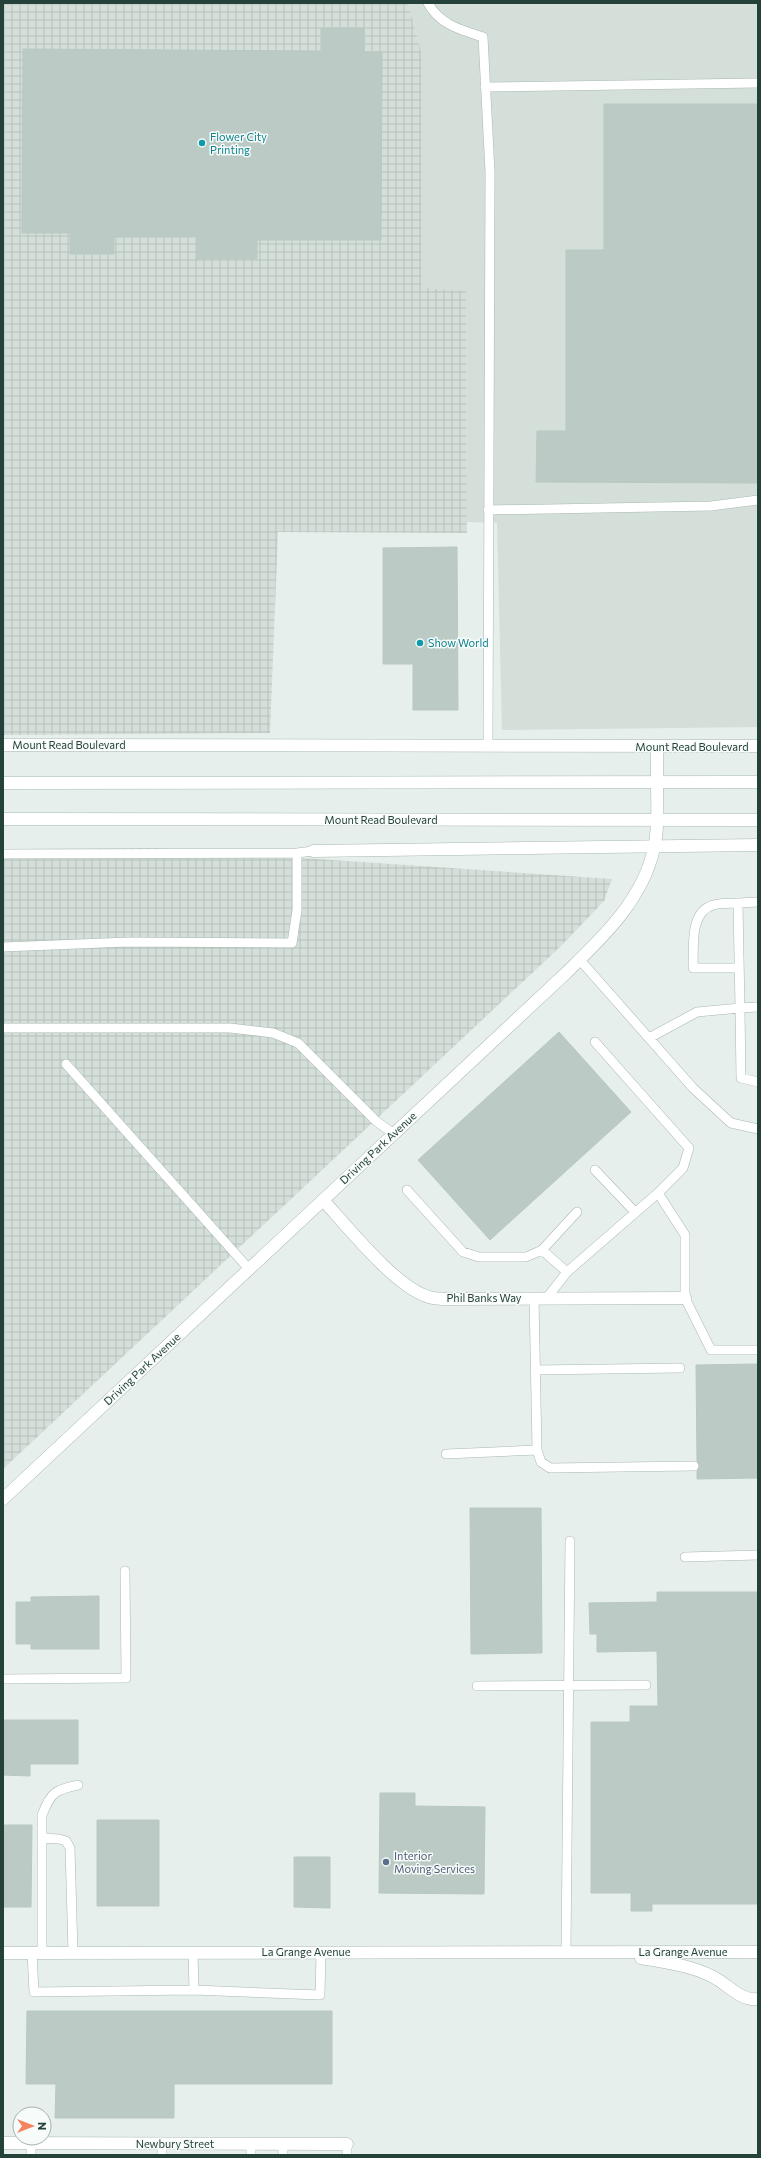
<svg xmlns="http://www.w3.org/2000/svg" width="761" height="2158" viewBox="0 0 761 2158" font-family="Commissioner,sans-serif">
  <defs>
    <pattern id="industrial-grid" width="8" height="8" patternUnits="userSpaceOnUse"><rect width="8" height="8" fill="#d4dfda"/><path d="M0 4h8M4 0v8" fill="none" stroke="#b6c1bc"/></pattern>
  </defs>
  <rect width="100%" height="100%" fill="#e6efeb"/>
  <path fill="#d4dfda" d="M408 3H758V727L502 730 497 523 467 522 466 291 421 289V51Z"/>
  <path fill="url(#industrial-grid)" d="M3 3H408L421 51V288L466 291 467 533 278 532 270 733 3 735Z
    M155 848 612 879 604 901 561 946 3 1469V849Z"/>
  <path fill="#bbcac4" stroke="#b8c9c2" d="M321 28H364V52H382L381 240H257V259H197V237H114V254H70V233H22L23 49 321 51Z
    M604 104H758V483L536 482 537 431H566V250H604Z
    M457 547 458 710H413V664H383V548Z
    M559 1032 631 1112 490 1240 418 1160Z
    M758 1364V1478L697 1479V1471L700 1466 697 1461 696 1365Z
    M470 1508H541L542 1653 471 1654Z
    M657 1592H758V1904H652V1911H631V1893H591V1722H630V1706H658L657 1651 597 1652V1634H590L589 1603 657 1602Z
    M99 1596V1649H31V1644H16V1602H31V1597Z
    M3 1720H78V1764H30V1776L3 1775Z
    M380 1793H415V1806L485 1807 484 1894 379 1893Z
    M97 1820H159V1906H97Z
    M3 1825H32L31 1907H3Z
    M294 1857H330V1908L294 1907Z
    M27 2011H332V2084H174V2118H55L56 2084H26Z"/>
  <g fill="none" stroke-linecap="round" stroke-linejoin="round">
    <defs>
      <path id="service" d="M428 3C440 25 461 30 483 37L490 172 488 746
        M485 87 758 83
        M488 510 711 506 758 500
        M297 853 313 851
        M3 854 297 853V910L292 943 128 942 3 947
        M758 902 738 903 740 1008 758 1007
        M738 903C730 903 721 903 713 905 689 912 694 948 693 968H739
        M580 960 693 1088 731 1123 758 1129
        M3 1028H230L273 1033 298 1043 376 1121 394 1134
        M649 1038 697 1012 740 1008 741 1078 758 1082
        M595 1042 689 1148 683 1168 658 1193 685 1235V1298L711 1350H758
        M66 1064 249 1269
        M595 1170 635 1212
        M407 1190 463 1252 479 1257H526L542 1250 567 1272 658 1193
        M542 1250 577 1212
        M534 1298 537 1450 541 1462 550 1468 694 1466
        M546 1299 567 1272
        M535 1370 680 1368
        M446 1454 537 1450
        M685 1557 758 1555
        M3 1679 126 1678 125 1571
        M477 1686 646 1685
        M42 1838 59 1839 66 1841 70 1848 73 1953
        M566 1952 570 1541
        M32 1953 34 1992 194 1990
        M42 1953V1815C51 1792 55 1790 78 1785
        M193 1953 194 1990 320 1995 321 1952
        M31 2143V2155
        M162 2144V2155
        M283 2144V2155
        M347 2144V2155
        M251 2155V2144"/>
      <path id="minor" d="M3 745 758 746
        M657 747V784
        M313 851 758 845
        M323 1200C347 1226 396 1288 429 1297 435 1299 443 1299 450 1299L685 1298
        M3 2143 347 2144"/>
      <path id="tertiary" d="M3 1499 565 974C602 938 643 900 654 848 659 827 657 804 657 784
        M3 1953 758 1952
        M641 1958C668 1963 697 1966 720 1981 732 1989 743 2001 758 1999"/>
      <path id="secondary" d="M3 783 758 782
        M3 819 758 820"/>
    </defs>
    <use href="#service" stroke="#a8b8b2" stroke-width="10"/>
    <use href="#minor" stroke="#a8b8b2" stroke-width="13"/>
    <use href="#tertiary" stroke="#a8b8b2" stroke-width="13"/>
    <use href="#secondary" stroke="#a4bbb3" stroke-width="13"/>
    <use href="#service" stroke="#fff" stroke-width="9"/>
    <use href="#minor" stroke="#fff" stroke-width="12"/>
    <use href="#tertiary" stroke="#fff" stroke-width="12"/>
    <use href="#secondary" stroke="#fff" stroke-width="12"/>
  </g>
  <g fill="#0f9aa8" stroke="#f7fbf9" stroke-width="1.5">
    <circle cx="202" cy="143" r="4"/>
    <circle cx="420" cy="643" r="4"/>
  </g>
  <circle fill="#5c6f8a" stroke="#f7fbf9" stroke-width="1.5" cx="386" cy="1862" r="4"/>
  <g text-anchor="middle" stroke-width="3" stroke-linejoin="round" paint-order="stroke">
    <g font-size="11" fill="#0d838f" stroke="#f7fbf9" text-anchor="start">
      <text x="210" y="141">Flower City<tspan x="210" dy="13">Printing</tspan></text>
      <text x="428" y="647">Show World</text>
    </g>
    <g font-size="11" fill="#24423a" stroke="#f7fbf9">
      <text x="69" y="749">Mount Read Boulevard</text>
      <text x="692" y="751">Mount Read Boulevard</text>
      <text x="381" y="824">Mount Read Boulevard</text>
      <text transform="translate(378 1148) rotate(-43)" y="4">Driving Park Avenue</text>
      <text x="484" y="1302">Phil Banks Way</text>
      <text transform="translate(142 1369) rotate(-43)" y="4">Driving Park Avenue</text>
      <text x="306" y="1956">La Grange Avenue</text>
      <text x="683" y="1956">La Grange Avenue</text>
      <text x="175" y="2148">Newbury Street</text>
    </g>
    <g font-size="11" fill="#4e5e75" stroke="#f7fbf9" text-anchor="start">
      <text x="394" y="1860">Interior<tspan x="394" dy="13">Moving Services</tspan></text>
    </g>
  </g>
  <rect width="761" height="2158" fill="none" stroke="#24423a" stroke-width="8"/>
  <g transform="translate(32 2126) rotate(90)"><circle r="19" fill="#f7fbf9" stroke="#a3b1ad"/>
  <path d="M0-3L7 15L0 10L-7 15Z" fill="#f4845f"/>
  <text y="-6" font-size="11" font-weight="bold" text-anchor="middle" fill="#24423a">N</text>
  </g>
</svg>
